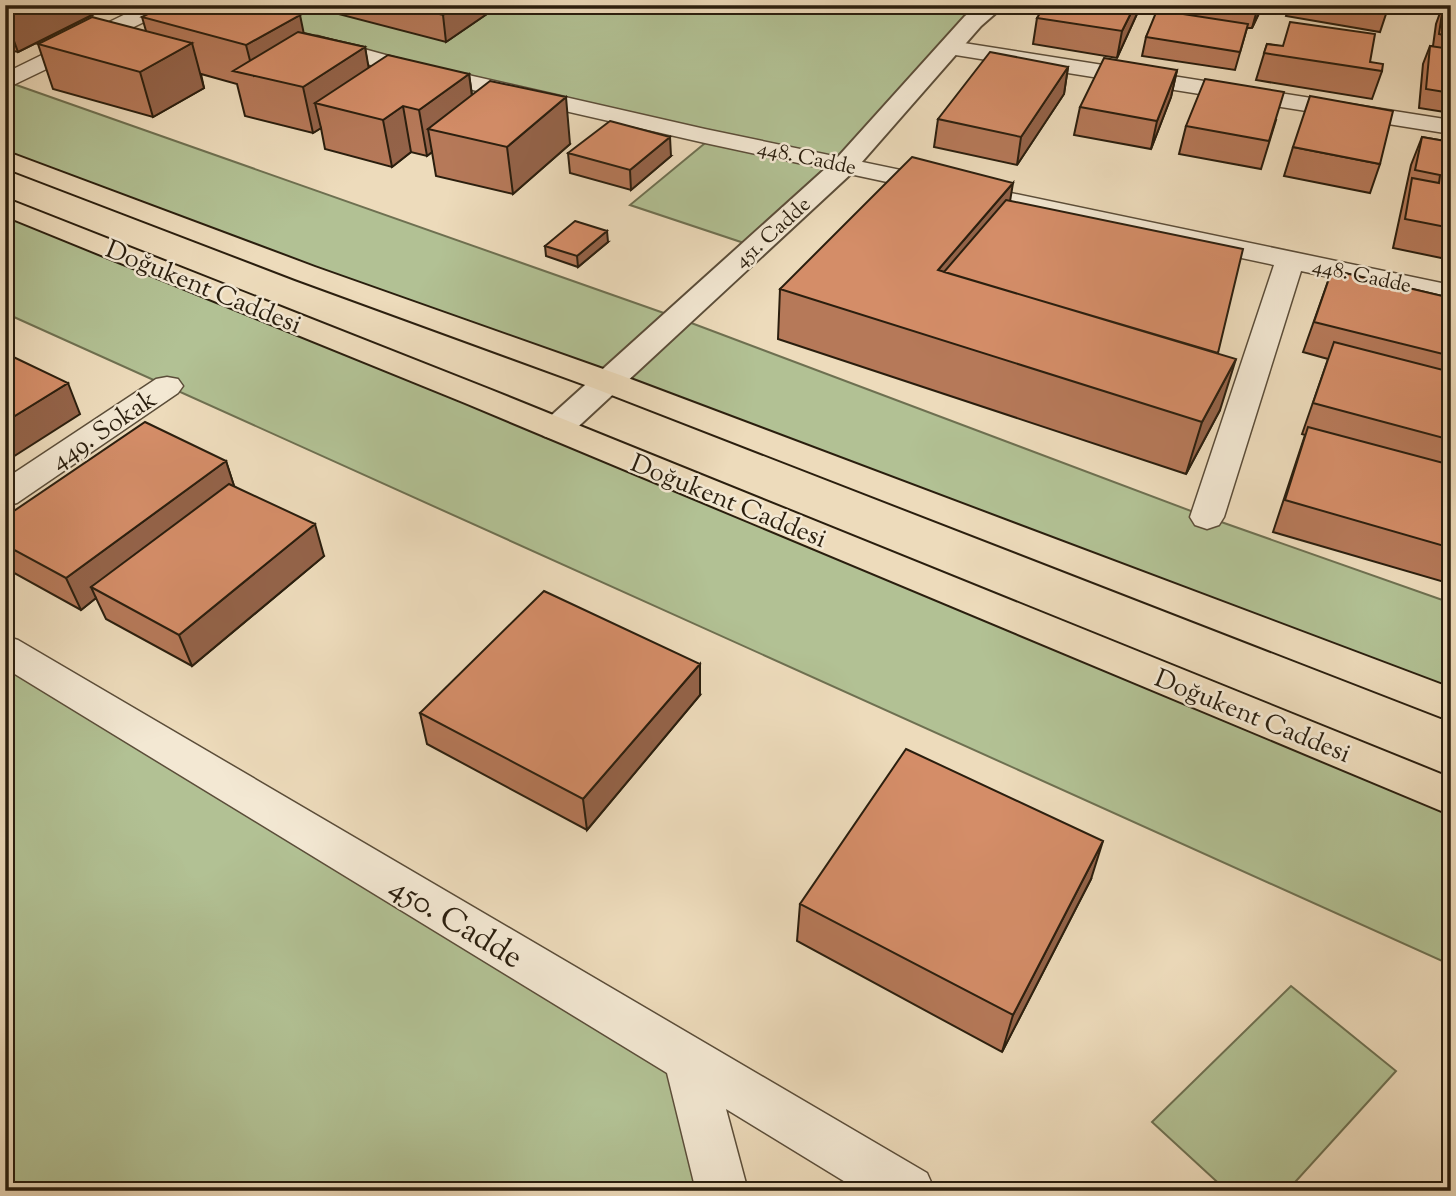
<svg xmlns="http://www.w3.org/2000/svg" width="1456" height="1196" viewBox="0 0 1456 1196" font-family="'Sorts Mill Goudy',serif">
  <rect width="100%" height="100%" fill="#eddbbb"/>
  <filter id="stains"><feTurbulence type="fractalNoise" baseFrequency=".00286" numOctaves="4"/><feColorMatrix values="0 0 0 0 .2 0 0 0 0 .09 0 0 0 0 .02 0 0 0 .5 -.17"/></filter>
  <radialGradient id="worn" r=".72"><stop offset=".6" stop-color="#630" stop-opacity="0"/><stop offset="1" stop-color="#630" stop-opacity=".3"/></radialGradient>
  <path fill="#b2c194" stroke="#6e7051" stroke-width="2" d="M168 5H977V9L756 247 630 205 710 139Z
    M5 81 678 318 1207 517 1451 603V705L5 159Z
    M5 206 1451 797V965L5 313Z
    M5 650 688 1060 722 1191H5Z
    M1291 986 1396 1071 1287 1191H1227L1152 1122Z"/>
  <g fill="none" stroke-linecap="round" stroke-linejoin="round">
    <defs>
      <path id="minor" d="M144 5H171L169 10 5 89V73Z
        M317 36 411 62 705 129 1451 285V303L1301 271 1224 517 1219 525 1207 529 1195 525 1190 517 1274 265 705 143 407 75 309 48 306 43 309 38Z
        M951 41 1451 120V134L943 53 940 48 943 43Z
        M167 377 178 379 183 386 178 393 17 503 5 506V479L156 379Z
        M5 636 18 640 927 1173 935 1191H860L726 1109 748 1191H696L667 1073 5 668Z"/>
      <path id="tertiary" d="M980 5H1005L981 26 854 171 568 436 556 440 544 436 539 429 544 422 836 159 965 16Z"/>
      <path id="primary" d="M5 151 315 267 620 375 1451 688V721L596 389 295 279 5 168Z
        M5 198 489 389 1451 778V815L465 403 5 216Z"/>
    </defs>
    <use href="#minor" stroke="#5b4d39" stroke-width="3"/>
    <use href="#tertiary" stroke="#5b4d39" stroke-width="4"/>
    <use href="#primary" stroke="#2a1e0e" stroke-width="4"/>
    <use href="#minor" fill="#f3e8d3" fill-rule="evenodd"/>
    <use href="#tertiary" fill="#f3e8d3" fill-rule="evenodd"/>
    <use href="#primary" fill="#eddbbb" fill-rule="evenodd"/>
  </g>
  <path fill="#b67959" stroke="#2a1e0e" stroke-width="2" d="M5 5 108 7 18 52 5 49Z
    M263 5H500L446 42 308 6 299 13Z
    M1141 5 1117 58 1033 44 1037 18Z
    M1160 5H1263L1252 28H1247L1235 70 1142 56 1146 37 1159 11Z
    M1289 5H1389L1380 32 1286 16Z
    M1428 5H1451V113L1419 108 1423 64 1430 46H1433L1436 24 1441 10 1428 8Z
    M142 17 304 33 365 47 368 68 469 74 472 95 570 144 513 194 436 176 432 152 427 156 411 152 392 167 325 149 321 128 313 133 245 116 237 84 201 74 204 88 153 117 53 89 38 44 146 31Z
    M1267 44 1370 62 1382 71 1372 99 1256 80Z
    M1068 67 1064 94 1017 165 934 147 938 119Z
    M1177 70 1171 97 1151 149 1074 135 1080 107Z
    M1276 120 1261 169 1179 154 1186 126Z
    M1422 137 1451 142V260L1393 248 1411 165Z
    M1293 147 1380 164 1370 193 1284 176Z
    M568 153 671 156 631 190 570 173Z
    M1010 201 1218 353 1220 410 1186 474 778 339 780 289Z
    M608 242 578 267 546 256 545 246Z
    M1332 270 1451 298V584L1273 532 1305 435 1302 434 1328 359 1303 352Z
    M226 461 234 486 324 556 192 666 106 619 96 598 81 610 5 568V517Z
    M700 695 587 830 427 744 420 713Z
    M1091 879 1002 1052 797 941 800 904Z"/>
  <path fill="#946349" stroke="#2a1e0e" stroke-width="2" d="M5 5H107L108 7 18 52 5 16Z
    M297 5H308V6L299 13Z
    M458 5H500L446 42 443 15Z
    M1135 5H1141L1117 58 1122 31Z
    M1259 5H1263L1252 28 1257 10Z
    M300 15 309 59 254 76 246 45Z
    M192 43 204 88 153 117 140 72Z
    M365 47 373 92 315 103 321 128 313 133 303 87Z
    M1068 67 1064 94 1017 165 1021 137Z
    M1177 70 1171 97 1151 149 1157 121Z
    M469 74 475 119 428 129 432 152 427 156 419 110Z
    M566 97 570 144 513 194 507 147Z
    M403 106 411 152 392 167 383 120Z
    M670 137 671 156 631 190 630 170Z
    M1013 183 1005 232 936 282 938 270Z
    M607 231 608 242 578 267 577 256Z
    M1236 359 1220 410 1186 474 1202 422Z
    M68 383 80 414 5 462V422Z
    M226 461 236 492 91 587 96 598 81 610 66 578Z
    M315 524 324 556 192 666 179 635Z
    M700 664V695L587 830 583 799Z
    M1103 841 1091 879 1002 1052 1013 1015Z"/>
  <path fill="#d48d68" stroke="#2a1e0e" stroke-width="2" d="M165 5H261L300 15 246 45 142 17Z
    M402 5H458L443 15Z
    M1045 5H1135L1122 31 1037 18Z
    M1225 5H1259L1257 10Z
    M1443 6H1451V37L1439 34Z
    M1157 10 1248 24 1240 52 1146 37Z
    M92 17 192 43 140 72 38 44Z
    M1290 22 1375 34 1370 62 1383 64 1382 71 1264 53 1267 44 1283 46Z
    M298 32 365 47 303 87 233 71Z
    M1430 46 1451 49V93L1426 89Z
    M990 52 1068 67 1021 137 938 119Z
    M388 55 469 74 419 110 403 106 383 120 315 103Z
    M1104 58 1177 70 1157 121 1080 107Z
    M1205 79 1284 92 1269 141 1186 126Z
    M490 81 566 97 507 147 428 129Z
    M1310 96 1393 111 1380 164 1293 147Z
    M610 121 670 137 630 170 568 153Z
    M1422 137 1451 142V228L1405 219 1412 178 1439 183 1440 175 1415 170Z
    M912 157 1013 183 938 270 1236 359 1202 422 780 289Z
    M1006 200 1243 249 1218 353 944 272Z
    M575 221 607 231 577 256 545 246Z
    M1332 270 1451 298V356L1314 322Z
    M1334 342 1451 372V440L1313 403Z
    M5 353 68 383 5 422Z
    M145 422 226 461 66 578 5 545V517Z
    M1308 427 1451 465V548L1285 500Z
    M229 484 315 524 179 635 91 587Z
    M544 591 700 664 583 799 420 713Z
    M906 749 1103 841 1013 1015 800 904Z"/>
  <g text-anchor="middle" stroke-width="5" stroke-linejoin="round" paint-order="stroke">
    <g font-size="21" fill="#2a1e0e" stroke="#f3e8d3">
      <text transform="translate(807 157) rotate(12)" y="7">448. Cadde</text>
      <text transform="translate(772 232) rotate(-42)" y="7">451. Cadde</text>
      <text transform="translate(1362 275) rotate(12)" y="7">448. Cadde</text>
    </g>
    <g font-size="26" fill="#2a1e0e" stroke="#f3e8d3">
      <text transform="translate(204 286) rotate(22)" y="9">Doğukent Caddesi</text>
      <text transform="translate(103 429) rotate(-34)" y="9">449. Sokak</text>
      <text transform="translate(729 500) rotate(22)" y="9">Doğukent Caddesi</text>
      <text transform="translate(1253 715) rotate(22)" y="9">Doğukent Caddesi</text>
    </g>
    <g font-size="32" fill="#2a1e0e" stroke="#f3e8d3">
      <text transform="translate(457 921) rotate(31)" y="11">450. Cadde</text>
    </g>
  </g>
  <rect width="1456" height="1196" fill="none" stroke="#eddbbb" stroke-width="28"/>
  <rect x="7" y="7" width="1442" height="1182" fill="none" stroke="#2a1e0e" stroke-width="3.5"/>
  <rect x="14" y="14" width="1428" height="1168" fill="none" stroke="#2a1e0e" stroke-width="2"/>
  <rect width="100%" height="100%" filter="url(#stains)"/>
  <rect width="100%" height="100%" fill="url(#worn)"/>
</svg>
